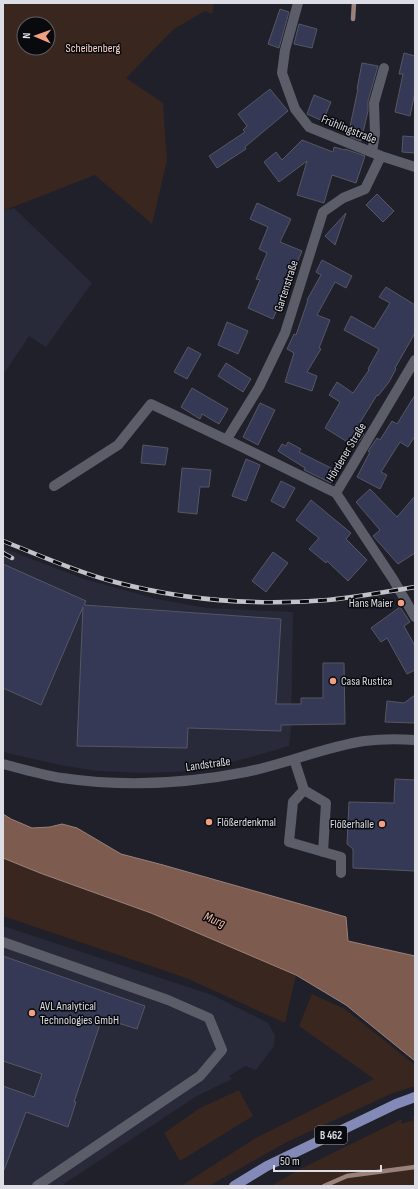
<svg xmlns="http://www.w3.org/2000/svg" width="418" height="1189" viewBox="0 0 418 1189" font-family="'Sofia Sans Condensed',sans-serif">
  <rect width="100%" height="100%" fill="#1f202a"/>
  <path fill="#282a39" d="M14 208 92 283 46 347 29 336 3 375V211Z
    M3 548 84 579 157 599 207 608 293 612 291 728 289 746 251 757 196 771 146 773 97 771 60 765 3 752Z
    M3 926 212 995 268 1023 275 1035 274 1046 256 1070 245 1066 229 1076 232 1079 195 1097 61 1186H3Z"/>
  <path fill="#39261f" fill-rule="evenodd" d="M3 3H214L212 14 205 11 174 29 126 78 163 103 167 161 152 224 95 175 3 211ZM24 24H48V48H24Z
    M3 858 40 873 151 913 296 975 285 1023 186 978 3 916Z
    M312 994 345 1009 415 1065V1086L393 1093 287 1142 209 1186H181L254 1139 374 1079 299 1026Z
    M239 1090 253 1116 180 1161 164 1133 200 1108Z
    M415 1116V1186H271L300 1169 402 1119 401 1124 414 1120 412 1117Z"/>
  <path fill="#7d5b4e" stroke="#9a827b" d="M3 814 11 819 32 828 50 827 62 824 77 828 121 854 163 865 346 917 348 941 415 956V1061L346 1005 296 975 151 913 40 873 3 858Z"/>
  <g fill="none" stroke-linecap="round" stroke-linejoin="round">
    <path stroke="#9a827b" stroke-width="4.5" d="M353 19 354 3
      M324 1186 347 1176 415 1167"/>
  </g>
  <path fill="#353956" stroke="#555762" d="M280 9 289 12 279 48 268 44Z
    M299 24 317 29 312 48 294 44Z
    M404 53 415 56V92L410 116 395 112 403 74H399Z
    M362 63 378 66 368 101V111L361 141 348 136 358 89H357Z
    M270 89 288 111 245 147 246 149 217 168 209 156 245 132 243 130 247 126 238 114Z
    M314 95 331 102 323 121 307 114Z
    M403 136 415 137V153L402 152Z
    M302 140 333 152 334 147 345 150V149L365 156 356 183 332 175 324 203 297 195 307 161 279 182 264 162 276 152 282 160Z
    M377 194 394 211 383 222 366 205Z
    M257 203 291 219 280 242 302 251 273 319 248 308 260 280 256 279 267 253 259 249 268 227 250 219Z
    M346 213 335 245 325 236Z
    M322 260 352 276 346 288 335 282 317 315 330 320 319 348 321 349 307 372 317 376 312 391 285 382 294 353 287 349 294 334 296 335 308 300H307L321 275 316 272Z
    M386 287 415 305V333L395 368 396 369 389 382 378 396 377 395 356 429 364 434 357 444 351 440 349 443 325 428 340 402 329 395 337 382 353 393 369 370 368 369 379 349 344 330 351 316 374 329 390 303 379 297Z
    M227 322 248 331 238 354 218 345Z
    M188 347 201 354 187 379 174 372Z
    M226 363 251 379 243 392 218 376Z
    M192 388 228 409 219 424 202 414 200 419 181 407Z
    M415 395V436L408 447 400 442 381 472 387 475 380 489 357 477 370 452 368 451 375 441 377 438 380 440 392 421 397 424Z
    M260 403 275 410 258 445 243 437Z
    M288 442 301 449 299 452 337 471 331 483 304 470 305 468 278 451 282 444 286 446Z
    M143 445 168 448 165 465 141 463Z
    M246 459 260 465 246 501 232 496Z
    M182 468 211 470 209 487H200L197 514 178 512Z
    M281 481 295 488 284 508 271 501Z
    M370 489 397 517 415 496V553L398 564 373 536 380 530 356 502Z
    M311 500 351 533 346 539 367 560 348 581 327 561 326 563 309 549 319 538 296 520Z
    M273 552 288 563 266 592 252 581Z
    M3 564 86 601 84 605 281 619 276 704H301V698H323V663H344L345 724 281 725V731L188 728 187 748 77 746 83 607 41 705 3 688Z
    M400 607 410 622 404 626 415 646V670L407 674 387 638 381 642 371 628Z
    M415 695V723L385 722 387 701 404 703Z
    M395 779 415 780V871L353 868V849L347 844 349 802 394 803Z
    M3 956 145 1006 137 1029 102 1018 74 1102H76L68 1127 26 1112 4 1170H3V1086L34 1097 42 1074 3 1061Z"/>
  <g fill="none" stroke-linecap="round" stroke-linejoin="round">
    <path stroke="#5b5d68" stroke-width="10" d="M298 3 285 50 282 73 295 109 309 127 381 156 415 167
      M372 152 375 134 374 103 384 68
      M415 360 336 493 393 579 415 617
      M227 439 259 387 285 333 323 212 343 198 365 189 381 156
      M54 486 118 445 151 404 244 448 336 493
      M294 759 304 790 293 802 289 842 341 857V873
      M3 764C22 769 42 775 62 778 123 787 185 784 246 772 286 764 324 747 364 741 381 739 398 739 415 740
      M304 790 326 803 323 852
      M3 942 168 1000 209 1018 222 1050 200 1076 37 1186"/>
    <path stroke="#838ab8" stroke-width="10" d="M234 1186 267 1166 396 1104 415 1097"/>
    <defs>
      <path id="rail" d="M3 541C39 555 74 571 111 581 181 600 256 606 328 600 357 597 386 592 415 587
        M3 553 12 558"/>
    </defs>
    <use href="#rail" stroke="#c2c3ca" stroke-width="4.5"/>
    <use href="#rail" stroke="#090a0e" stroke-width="3" stroke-dasharray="9" stroke-linecap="butt"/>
  </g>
  <g fill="#f3a082" stroke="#090a0e" stroke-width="1.5">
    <circle cx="401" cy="603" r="4"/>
    <circle cx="333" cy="681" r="4"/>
    <circle cx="209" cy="822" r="4"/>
    <circle cx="382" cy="824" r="4"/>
    <circle cx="32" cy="1013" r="4"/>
  </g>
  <g text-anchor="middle" stroke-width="3" stroke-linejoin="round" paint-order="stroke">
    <rect fill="#090a0e" stroke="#9d9ea4" stroke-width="1" x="315" y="1126" width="32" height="18" rx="3"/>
    <g font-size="11" font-weight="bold" fill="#dddee5">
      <text x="331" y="1139">B 462</text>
    </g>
    <g font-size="12" fill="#f9d2c5" stroke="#090a0e">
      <text x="93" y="52">Scheibenberg</text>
    </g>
    <g font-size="12" fill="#dddee5" stroke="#090a0e">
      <text transform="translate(349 129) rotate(22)" y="4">Frühlingstraße</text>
      <text transform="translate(286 286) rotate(-72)" y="4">Gartenstraße</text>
      <text transform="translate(346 452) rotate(-59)" y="4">Hördener Straße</text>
      <text transform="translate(208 764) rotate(-8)" y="4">Landstraße</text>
    </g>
    <g font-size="12" fill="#dddee5" stroke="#090a0e" text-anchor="start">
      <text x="393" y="607" text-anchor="end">Hans Maier</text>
      <text x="341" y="685">Casa Rustica</text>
      <text x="217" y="826">Flößerdenkmal</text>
      <text x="374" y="828" text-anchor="end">Flößerhalle</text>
      <text x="40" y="1010">AVL Analytical<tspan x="40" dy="14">Technologies GmbH</tspan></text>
    </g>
    <g font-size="13" font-style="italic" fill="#fbbda6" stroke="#090a0e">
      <text transform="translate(215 919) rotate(22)" y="5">Murg</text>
    </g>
  </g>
  <rect width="418" height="1189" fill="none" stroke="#dddee5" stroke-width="8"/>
  <g transform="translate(36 36) rotate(272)"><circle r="19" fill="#090a0e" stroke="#5e5f64"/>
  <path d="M0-3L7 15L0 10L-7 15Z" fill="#f3a082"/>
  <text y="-6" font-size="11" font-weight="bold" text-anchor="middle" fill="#dddee5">N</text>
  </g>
  <path d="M274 1165v6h107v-6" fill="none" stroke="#dddee5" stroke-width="2"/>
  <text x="280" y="1165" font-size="12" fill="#dddee5" stroke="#090a0e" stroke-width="3" paint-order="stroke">50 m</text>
</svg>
